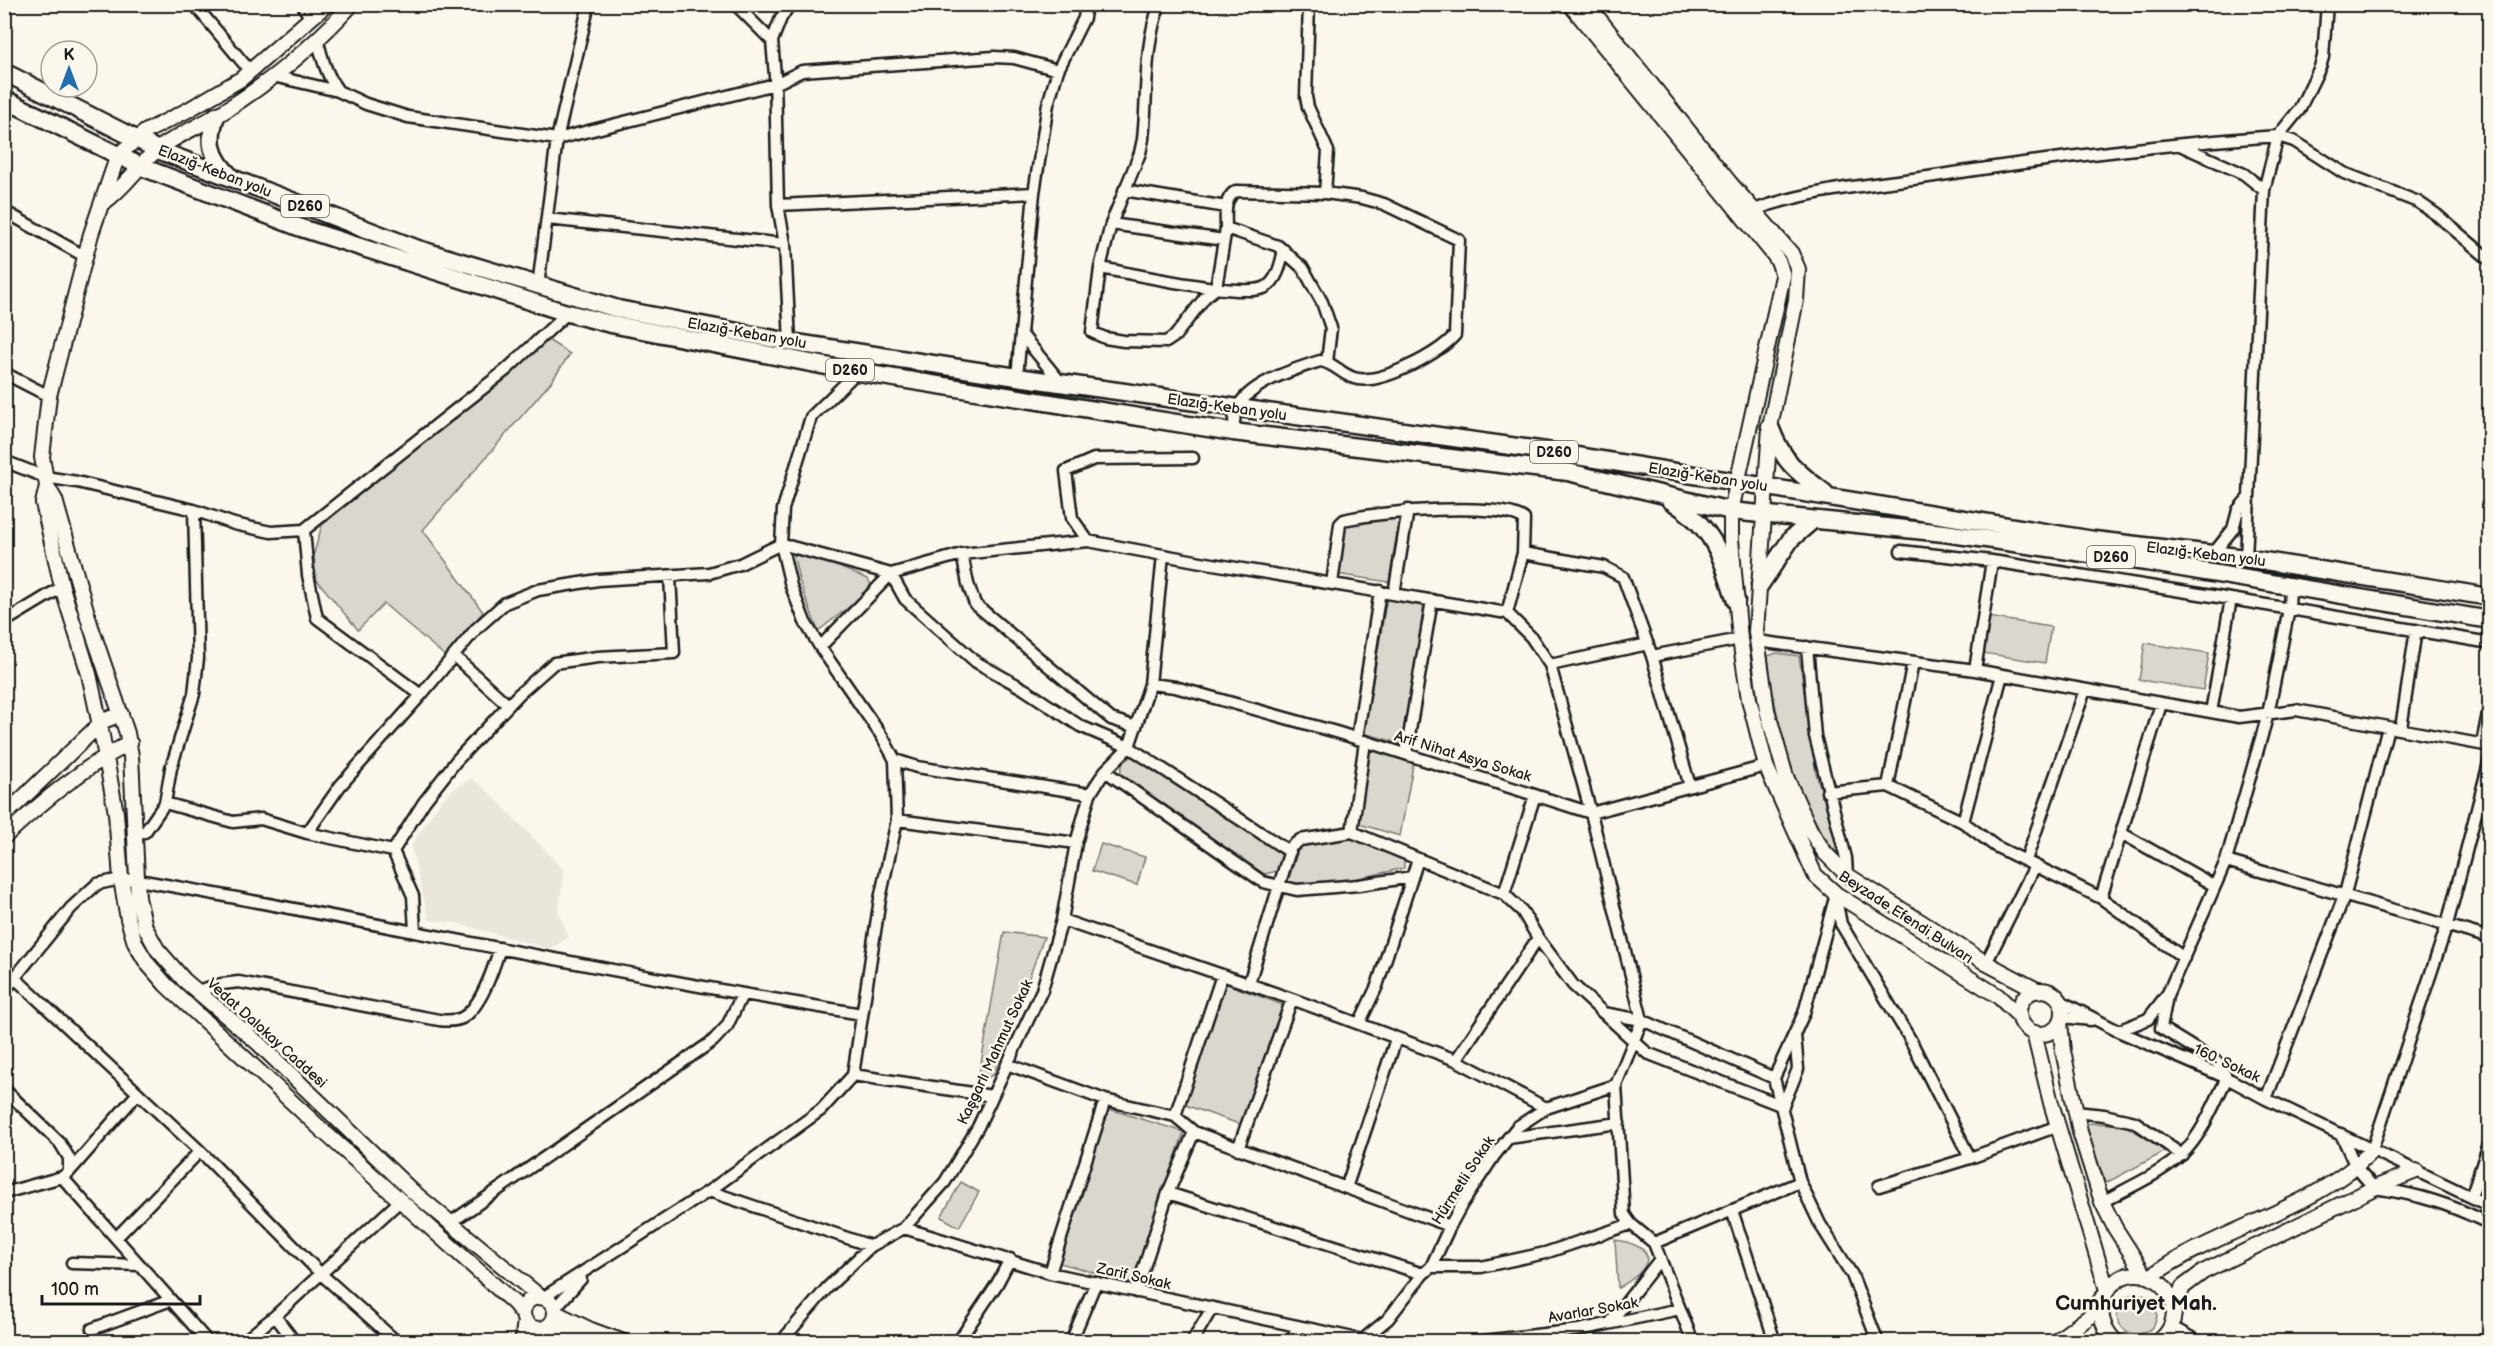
<svg xmlns="http://www.w3.org/2000/svg" width="2494" height="1346" viewBox="0 0 2494 1346" font-family="'Balsamiq Sans',sans-serif">
  <rect width="100%" height="100%" fill="#fbf7ec"/>
  <filter id="ink" filterUnits="userSpaceOnUse"><feTurbulence type="fractalNoise" baseFrequency=".0167" numOctaves="2"/><feDisplacementMap in="SourceGraphic" scale="12" xChannelSelector="R" yChannelSelector="G"/><feConvolveMatrix kernelMatrix="1 2 1 2 8 2 1 2 1" color-interpolation-filters="sRGB"/></filter>
  <g filter="url(#ink)">
    <path fill="#eae6dc" d="M472 778 491 794 563 869V884L558 912 569 937 550 949 456 923 429 920 411 846 440 802 452 790Z"/>
    <path fill="#dad7ce" stroke="#7b7a75" stroke-width="1.5" d="M548 340 570 354 551 382 423 530 483 612 445 656 384 604 358 630 316 579 314 553 322 525Z
      M1400 513 1389 582 1337 574 1344 522Z
      M793 554 822 560 868 579 871 585 868 592 818 631 799 580Z
      M1387 597 1426 604 1402 744 1364 733Z
      M1988 617 2051 627 2045 663 1983 653Z
      M2145 643 2209 653 2203 690 2139 680Z
      M1776 653 1799 656 1816 773 1842 860C1835 850 1826 841 1820 830 1790 781 1774 713 1768 656Z
      M1370 748 1414 760 1400 836 1359 824 1367 754Z
      M1132 756 1283 855 1278 871 1264 874 1120 774 1123 762Z
      M1354 837 1404 858V868L1347 881 1287 884 1300 844Z
      M1101 844 1145 857 1137 885 1092 871Z
      M1004 932 1044 937 994 1074 984 1080 979 1075Z
      M1227 984 1283 1005 1242 1125 1185 1105 1222 987Z
      M1109 1109 1184 1132 1132 1283 1060 1263Z
      M2094 1123 2124 1125 2168 1150 2106 1183 2083 1124Z
      M961 1182 979 1192 959 1227 941 1217Z
      M1615 1240C1662 1247 1652 1269 1618 1288Z
      M2117 1314a20 20 0 1 1 40 0a20 20 0 1 1-40 0Z"/>
    <g fill="none" stroke-linecap="round" stroke-linejoin="round">
      <defs>
        <path id="minor" d="M194 4 250 71
          M302 4 311 19
          M735 4 772 41
          M1160 4C1143 47 1148 94 1143 139L1140 153 1111 224 1100 268 1092 332 1105 338 1124 341 1166 342 1175 336 1206 296 1216 288 1226 228
          M273 76 338 91C326 74 322 58 317 38
          M338 91 366 104 408 117 557 139 775 84 802 71 994 57 1014 58 1058 70
          M2182 146 2244 174 2264 190
          M1124 190 1226 207
          M1325 193 1236 191C1223 199 1226 215 1226 228L1278 246 1303 268 1322 302 1331 328 1327 362
          M778 205 1034 193
          M1754 210C1809 190 1870 185 1928 177 2044 159 2161 144 2278 136L2294 141 2344 173 2418 202 2437 215 2490 260
          M4 211 86 257
          M547 219 785 244
          M1111 224 1224 240
          M1100 268C1131 273 1243 299 1266 287 1278 280 1281 262 1284 250
          M538 286 557 139 589 4
          M1022 335 1062 384
          M790 342 785 244 778 205 775 76 772 41 781 18 790 4
          M4 373 49 396
          M1017 377 1034 193 1048 104 1058 70 1084 18 1086 4
          M1233 432C1234 425 1234 414 1237 408 1251 382 1293 370 1320 361 1334 362 1343 377 1358 379 1384 383 1438 354 1455 335L1459 240 1384 204 1362 198 1325 193 1328 151 1308 107 1306 97 1309 4
          M1193 458 1094 459 1066 471 1072 518 1088 541 1201 562 1507 613
          M4 461 45 477 77 482 194 510 234 524 271 532 304 530 506 370 562 318 564 312
          M304 530 308 575 317 618 421 695
          M1901 551 1992 561 2231 599 2490 643
          M1523 553 1604 567 1623 577 1652 656 1690 786
          M962 554 968 584 975 604 1111 719 1136 727
          M2213 554 2233 529 2238 510 2249 497
          M2246 558 2264 190 2278 136 2299 110 2320 67 2323 57 2327 4
          M1332 584 1340 524 1344 520C1373 512 1503 501 1524 519L1523 553 1507 613 1531 637 1550 665 1591 813 1642 1020 1616 1085 1546 1108 1517 1127 1494 1156 1462 1204 1450 1226 1431 1267 1423 1274 1388 1319 1360 1342
          M1394 594 1408 510
          M4 622 62 587
          M1757 641 1975 670 2239 717 2296 710 2490 746
          M820 647 891 574 962 554 1088 541
          M1807 647 1815 736 1846 858 1847 875
          M454 656 508 705
          M1652 656 1740 639
          M1550 665 1648 644
          M1975 670 1992 561
          M1150 684 1175 687 1336 732 1591 813 1766 766
          M2211 712 2231 599
          M2401 728 2416 630
          M1357 739 1380 591
          M2482 744 2490 703
          M1406 754 1432 600
          M895 760 917 767 1090 794
          M1105 771 1263 882 1297 890 1359 885 1412 877
          M1888 786 1913 662
          M1827 792 1888 786 1963 822 1995 846 2101 898 2184 958
          M165 803 233 822 261 819 307 833 393 851
          M897 820 1076 843
          M1963 822 2002 675
          M1352 832 1504 894 1522 911 1538 938 1573 985 1647 1053 1783 1106
          M136 833 145 832 165 803 171 768 194 694 198 658 194 510
          M307 833 340 786 421 695 476 629 505 603 538 590 598 580 709 573 740 564 781 544 891 574 905 599 976 662 1024 689 1080 726 1129 747 1290 852
          M2121 833 2215 886
          M2026 860 2085 690
          M2226 861 2490 938
          M1504 894 1535 795
          M1836 894 1804 1013 1774 1078 1800 1182 1820 1224 1852 1275 1878 1342
          M2101 898 2161 704
          M1836 899 1841 924 1910 1039 1970 1158
          M1062 920 1292 999 1456 1060 1546 1108
          M415 931 413 896 393 851 424 802 456 761 519 694 554 663 598 657 674 653 670 576
          M1986 963 2035 866
          M16 979 200 1151 116 1238
          M1249 983 1291 847 1300 840 1352 832 1365 742
          M4 991 71 908 97 884 121 879 138 880C380 923 620 975 862 1014
          M196 991 222 984 239 982 439 1020C447 1021 455 1021 462 1018 481 1008 494 967 500 948
          M2058 1000 2118 1031 2227 1078 2266 1099 2490 1206
          M1603 1013 1642 1020 1774 1078
          M2062 1017 2091 1020
          M1359 1024 1377 986 1418 859
          M2118 1031 2148 1019 2168 993 2226 861 2268 714 2289 609 2290 587
          M1456 1060 1538 938
          M1007 1064 1105 1100 1175 1116 1194 1132 1450 1226
          M853 1075 992 1096
          M1616 1085 1624 1214 1631 1224 1654 1243 1693 1342
          M4 1089 60 1143 69 1158V1172L62 1177
          M2266 1099 2345 894 2388 727
          M1783 1106 1798 1069 1795 1035
          M2075 1112 2104 1115 2135 1122 2182 1155
          M1175 1116 1222 975
          M2341 1134 2356 1167 2374 1188C2418 1194 2450 1204 2490 1224
          M1508 1138 1619 1123
          M1238 1149 1292 999
          M2372 1150 2447 925 2490 759
          M200 1151 321 1274 397 1342
          M69 1172 138 1093
          M1879 1186 1970 1158 2058 1126
          M1346 1188 1396 1039
          M709 1191 871 1246
          M4 1193 62 1177 208 1342
          M1168 1193 1423 1274
          M2471 1197 2490 1141
          M2102 1202C2126 1189 2164 1172 2182 1154 2203 1134 2214 1103 2227 1078L2218 1063 2161 1028 2167 996
          M1732 1210 1775 1342
          M450 1223 713 1041 727 1026 742 995
          M904 1228 1050 1273 1367 1341
          M1654 1243 1800 1182
          M72 1263 140 1265
          M1431 1267H1481L1545 1253 1631 1224
          M1050 1273 1105 1100
          M1136 1292 1168 1193 1194 1132
          M544 1297 709 1191 821 1110 853 1075 880 899 897 820 895 760 883 738 820 647 805 622 791 586 781 544 783 509 811 417 857 372
          M555 1308 581 1279
          M275 1316 295 1342
          M1610 1323 1660 1259
          M2170 1326 2199 1342
          M92 1329 171 1300
          M243 1342 275 1316 401 1200
          M781 1342 827 1288 871 1246 904 1228 945 1182 978 1127 1042 990 1062 920 1076 843 1090 794 1105 771 1129 747 1150 684 1163 555
          M958 1342 997 1284 1010 1259
          M1071 1342 1096 1282
          M1192 1342 1212 1308
          M1291 1342 1298 1327
          M1474 1342 1579 1330 1680 1309"/>
        <path id="major" d="M327 4 241 79 188 110 145 132 118 155 91 234 49 396 42 457 47 486 55 500 90 624 127 733 131 756 138 898 145 927 157 949 184 980 258 1043 412 1191 539 1296
          M1570 4 1774 255 1779 263 1783 276 1731 511V539L1740 639 1749 699 1766 766 1815 875 1836 894 1998 996 2019 1016
          M1587 4 1730 183 1791 253 1798 269 1796 300 1770 427 1756 632 1767 710 1786 777 1811 832 1825 853 1847 875 1986 963 2039 991
          M103 203C126 187 138 165 158 149 179 134 204 124 226 110 271 81 316 44 352 4
          M47 486 43 503 62 587 89 674 100 725 116 813 121 879 128 919 135 943 147 963 166 985 322 1130 514 1303 523 1314
          M4 816 103 721 121 714
          M4 837C43 801 82 768 130 743
          M2019 1012a22 22 0 1 1 44 0a22 22 0 1 1-44 0Z
          M2060 1023 2063 1051 2080 1132 2102 1202 2115 1228 2145 1275
          M2034 1033 2051 1103 2107 1290
          M2150 1277C2216 1229 2320 1208 2372 1150
          M523 1313a16 16 0 1 1 32 0a16 16 0 1 1-32 0Z
          M2174 1308 2183 1287 2203 1272 2374 1188 2416 1171
          M556 1313 591 1330 624 1342
          M549 1326 590 1342
          M522 1342 525 1321
          M2055 1342 2089 1317 2102 1298
          M2116 1342C2076 1303 2126 1251 2162 1285 2169 1292 2173 1301 2174 1310 2174 1323 2168 1335 2157 1342"/>
        <path id="highway" d="M4 72 158 150 418 249 618 309 790 342 1017 377 1546 451 2094 540 2246 558 2490 597
          M4 99 142 167 301 228 564 312 611 324 857 372 1233 432 1568 472 1731 511 1944 533 2146 562 2490 620
          M216 116C207 141 211 157 230 176
          M1770 427C1783 462 1796 471 1825 493
          M1670 500C1714 527 1721 555 1736 601
          M1760 585 1791 539 1813 520"/>
      </defs>
      <use href="#minor" stroke="#1c1c1c" stroke-width="15"/>
      <use href="#major" stroke="#1c1c1c" stroke-width="18"/>
      <use href="#highway" stroke="#1c1c1c" stroke-width="21"/>
      <use href="#minor" stroke="#fbf7ec" stroke-width="10"/>
      <use href="#major" stroke="#fbf7ec" stroke-width="14"/>
      <use href="#highway" stroke="#fbf7ec" stroke-width="16"/>
    </g>
  </g>
  <g text-anchor="middle" stroke-width="5" stroke-linejoin="round" paint-order="stroke">
    <g fill="#fbf7ec" stroke="#5f5e5a" stroke-width="1.5">
      <rect x="281" y="195" width="48" height="22" rx="4.5"/>
      <rect x="826" y="359" width="48" height="22" rx="4.5"/>
      <rect x="1530" y="441" width="48" height="22" rx="4.5"/>
      <rect x="2087" y="546" width="48" height="22" rx="4.5"/>
    </g>
    <g font-size="14" font-weight="bold" fill="#1c1c1c">
      <text x="305" y="211">D260</text>
      <text x="850" y="375">D260</text>
      <text x="1554" y="457">D260</text>
      <text x="2111" y="562">D260</text>
    </g>
    <g font-size="15" fill="#1c1c1c" stroke="#fbf7ec">
      <text transform="translate(215 171) rotate(21)" y="5">Elazığ-Keban yolu</text>
      <text transform="translate(747 333) rotate(10)" y="5">Elazığ-Keban yolu</text>
      <text transform="translate(1227 407) rotate(8)" y="5">Elazığ-Keban yolu</text>
      <text transform="translate(1708 477) rotate(9)" y="5">Elazığ-Keban yolu</text>
      <text transform="translate(2206 554) rotate(7)" y="5">Elazığ-Keban yolu</text>
      <text transform="translate(1463 756) rotate(17)" y="5">Arif Nihat Asya Sokak</text>
      <text transform="translate(1906 917) rotate(33)" y="5">Beyzade Efendi Bulvarı</text>
      <text transform="translate(267 1033) rotate(42)" y="5">Vedat Dalokay Caddesi</text>
      <text transform="translate(995 1052) rotate(-65)" y="5">Kaşgarlı Mahmut Sokak</text>
      <text transform="translate(2227 1063) rotate(25)" y="5">160. Sokak</text>
      <text transform="translate(1463 1180) rotate(-57)" y="5">Hürmetli Sokak</text>
      <text transform="translate(1134 1276) rotate(13)" y="5">Zarif Sokak</text>
      <text transform="translate(1593 1310) rotate(-10)" y="5">Avarlar Sokak</text>
    </g>
    <g font-size="21" font-weight="bold" fill="#1c1c1c" stroke="#fbf7ec">
      <text x="2136" y="1310">Cumhuriyet Mah.</text>
    </g>
  </g>
  <rect width="2494" height="1346" fill="none" stroke="#fbf7ec" stroke-width="24"/>
  <rect x="12" y="12" width="2470" height="1322" fill="none" stroke="#1c1c1c" stroke-width="2" filter="url(#ink)"/>
  <g transform="translate(69 69)"><circle r="28" fill="#fbf7ec" stroke="#a29f99" stroke-width="1.5"/>
  <path d="M0-4.5L10 22L0 15L-10 22Z" fill="#1f6fb2"/>
  <text y="-9" font-size="16" font-weight="bold" text-anchor="middle" fill="#1c1c1c">K</text>
  </g>
  <path d="M42 1295v9h158v-9" fill="none" stroke="#1c1c1c" stroke-width="3"/>
  <text x="51" y="1295" font-size="18" fill="#1c1c1c" stroke="#fbf7ec" stroke-width="4.5" paint-order="stroke">100 m</text>
</svg>
